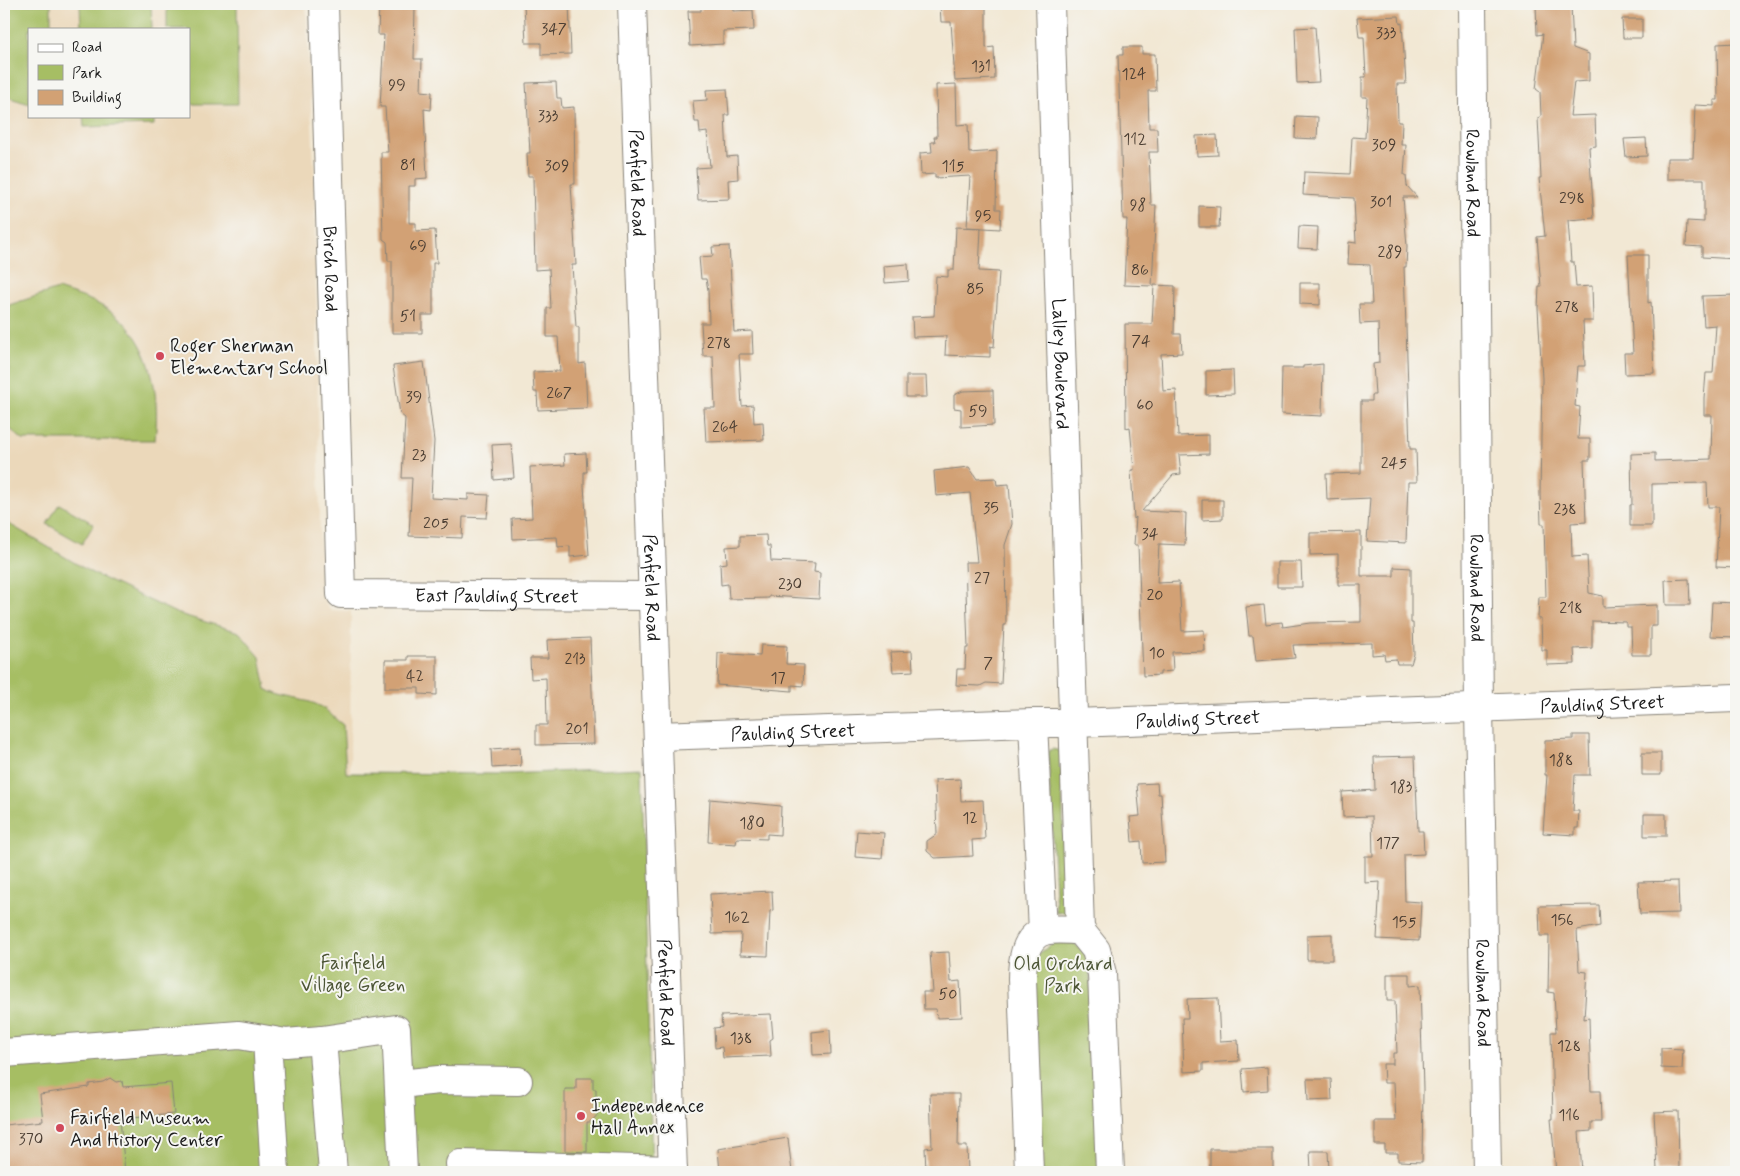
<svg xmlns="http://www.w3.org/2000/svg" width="1740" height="1176" viewBox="0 0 1740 1176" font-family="Mynerve,sans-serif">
  <rect width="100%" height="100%" fill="#f6f6f2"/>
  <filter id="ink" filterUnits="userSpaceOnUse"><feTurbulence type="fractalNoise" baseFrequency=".02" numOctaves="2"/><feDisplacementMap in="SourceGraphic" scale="10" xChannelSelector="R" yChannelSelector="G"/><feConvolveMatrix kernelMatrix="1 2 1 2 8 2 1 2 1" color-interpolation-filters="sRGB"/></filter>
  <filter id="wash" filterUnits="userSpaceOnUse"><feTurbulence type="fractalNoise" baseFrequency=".0096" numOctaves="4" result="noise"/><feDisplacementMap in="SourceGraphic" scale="20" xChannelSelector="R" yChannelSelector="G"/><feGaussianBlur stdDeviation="1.12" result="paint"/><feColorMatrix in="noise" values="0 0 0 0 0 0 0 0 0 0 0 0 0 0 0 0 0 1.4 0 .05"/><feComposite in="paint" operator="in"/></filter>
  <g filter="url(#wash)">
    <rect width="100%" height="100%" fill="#f2e8d4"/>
    <path fill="#ebd8ba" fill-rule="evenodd" d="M4 4H306L314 167 321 591 325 602 331 610 351 611 350 773 226 777 4 544ZM29 29H189V116H29Z"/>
    <path fill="#a6be64" stroke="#616d40" d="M4 4H51V29H29V104L4 96Z
      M80 4H151L152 29H81Z
      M167 4H237L238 104H189V29H167Z
      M83 116H154V125L84 127Z
      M58 289C71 294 86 297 98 304 149 329 161 387 155 440H23L9 428V305Z
      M59 504 94 524 82 544 47 524Z
      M4 521 92 573 176 613 239 632 260 657 266 689C282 699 304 697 322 707 329 712 336 720 343 725L346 773 506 774 642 768 652 1172H4Z
      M1052 749 1061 751 1066 912 1056 913 1048 751Z
      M1055 942 1074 943 1089 957 1100 1172H1041L1032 972 1038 954Z"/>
    <g id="blocks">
      <path fill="#d2a174" d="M379 4H410V6H415L414 59H422L421 91 432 92 431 110 424 109 427 178 415 179V186H409V223H416V231L435 230 437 263H433V315H422V333H392V261H388L387 242 383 239 381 152H388L385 107H380L384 35H378Z
        M524 4H569L571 54 541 55V43H526Z
        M701 4H732L733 11 753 10 754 30 723 31V44L690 46 688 11H701Z
        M940 4H986V48L994 47 995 79 955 81 951 22H941Z
        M1536 4H1571L1573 48 1589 54V81L1574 82 1570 116 1595 115 1596 146 1589 147 1594 218 1568 220 1571 262H1574L1576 287 1592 286 1593 321H1583L1585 366H1578L1575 406 1580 407 1578 439H1590V460H1584L1586 522 1571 523 1572 557 1587 556 1589 593 1603 596V607L1657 605V626H1651V655H1632L1631 627H1626V622L1592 621V648L1574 649 1575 664 1547 665V650H1542L1541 619H1538L1539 597H1546L1544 524H1541L1540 494 1542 379 1538 308 1539 287H1541L1537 237 1545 236 1539 178H1541L1538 118 1541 116 1540 92 1536 89 1543 34 1537 35Z
        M1399 16 1400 24 1402 23 1406 84H1397L1398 122H1402L1401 145H1406L1404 175H1406L1407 186 1417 197H1403L1407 246 1406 267H1404L1410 449H1416L1417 482H1408L1406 543 1367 541 1370 498 1327 500 1326 474 1361 473V401H1372V395H1375L1373 364 1379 363 1378 323 1360 324 1359 304H1372L1370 265 1348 264 1349 242 1356 243 1354 198 1303 195 1304 172 1350 174 1352 137 1365 138 1367 97H1362V77H1366L1364 37H1359L1357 18Z
        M1622 19H1642V38H1623Z
        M1315 27 1319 82 1297 83 1295 28Z
        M1736 43V259L1702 257V247L1686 246 1687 221 1704 222V179H1667V158H1693L1695 105 1714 106V100H1718L1717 44Z
        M1123 47H1142V54H1155L1156 91H1148L1149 128H1157L1158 152H1149L1151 205H1156L1152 286 1124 285 1127 219H1123L1118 55H1123Z
        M556 82 557 98H561L562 108 574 107 575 184H571L576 265H572L576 327H579V364L585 363 587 408 538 410 537 392H534L533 372 560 371 558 337H547V308H551L549 269 535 270 533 176H528L527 153H530L526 83Z
        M956 84 957 125 968 124 969 153 997 151 996 209H1001L1000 229 967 227 970 176 935 178V174L921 175 920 153 932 152 931 142H935L934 137H937L936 85Z
        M727 89 729 115H725L727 157 737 156 738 179 728 180 729 199 698 200 696 168 710 167 707 132 700 133 699 122H695L693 101 707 100 706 90Z
        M1296 116 1318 117 1317 139 1295 138Z
        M1217 135 1218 155 1197 156 1196 136Z
        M1646 138 1647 156 1626 157 1624 139Z
        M1199 206 1220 207 1219 227H1199Z
        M1299 226 1318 227 1317 249 1298 248Z
        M956 227 981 228 979 271 999 272 994 347 990 346V357L945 355 946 336 913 337 912 317 934 316 936 276 948 277V270H954Z
        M729 246 734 332 752 331 753 354H739L742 406 753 405 754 423 763 422 764 440 706 442 704 408H715L713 356H703L701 323H709L708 290 706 279H701L699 257 713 256 712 247Z
        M1628 255H1648V303L1651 302 1654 373 1625 374 1624 353H1633Z
        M908 264 909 281 885 283 884 266Z
        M1300 283H1320V305L1300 304Z
        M1154 285 1175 286 1174 334H1181L1182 353 1161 354 1163 391 1176 390 1178 436 1209 435V454L1179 455 1181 474 1173 475 1142 511 1186 513 1185 545 1159 544 1157 583 1179 582 1182 631 1204 630 1205 651 1172 652 1173 671 1160 672V675L1143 676 1138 545H1134L1136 517 1134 519 1131 470H1134L1130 427 1126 428 1125 324H1152Z
        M1736 295V568L1716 567 1719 507H1708L1707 483 1652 484V526H1630V505H1632L1631 454 1655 453V461L1711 459 1712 415H1704V398L1706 373H1713L1716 325 1704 326 1702 296Z
        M424 362 434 441 431 498 468 500V494L489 495 487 518 463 517 462 538 409 536 412 478H402L405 418 400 414 393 366Z
        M1323 364 1322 416 1281 414 1282 368H1303V366Z
        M1233 370 1234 394 1206 395V371Z
        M906 376H926L927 397H906Z
        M993 390 994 425 961 427V409L954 408V395L963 391Z
        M511 444 514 478 494 480 492 445Z
        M586 453 587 472H584V486L589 555 570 557V546L558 547 557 537 513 539 512 519 532 518 530 467 565 465 564 454Z
        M969 467 977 479 996 478 997 485 1009 484 1012 524 1005 545 1006 625H1004L1001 684 986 683 980 686 956 685 957 669H965L966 648H968L965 562H977L970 493 936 496 934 471Z
        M1202 500H1223V519L1202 520Z
        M1361 532V576H1394V567L1411 568V623H1413L1414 654 1411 664H1397L1396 659 1385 660 1384 654 1372 655V643L1293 645 1295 658 1256 661 1253 636H1249L1246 607 1264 605 1266 624 1282 622 1283 627 1310 623 1361 622V585H1338V554L1310 555V533Z
        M766 535 767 546H770L771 561 815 563 814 572 820 573 819 599 769 596V598L729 599 728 584 721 585 720 564 727 563 726 547 740 546V536Z
        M1277 562H1301L1302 587H1277Z
        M1689 579 1690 605H1666L1665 580Z
        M1712 602 1736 603V637L1710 636Z
        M590 638 594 744 536 745V725H547L546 678 531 679 530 658H548L547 640Z
        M761 645 787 646 786 664 804 665 803 686 792 685V691L717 685 718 653 760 656Z
        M912 651 913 671 893 672 891 652Z
        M408 656H437V695L419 694V688H385V660H408Z
        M1573 735H1589L1590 775H1575L1573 811H1579L1578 828H1575V835L1543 833 1547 775H1545V740L1573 739Z
        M520 747 521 766 492 768 491 749Z
        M1642 753H1661V775H1642Z
        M1415 756 1418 831H1423L1424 854 1404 855 1405 901 1421 902 1419 941 1377 939 1380 882 1365 883V856H1373L1372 816 1343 817 1342 792 1375 790 1374 757Z
        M960 779 961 801 983 800 985 839 972 840 973 856 935 858 927 851V841L937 834 935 780Z
        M1157 783 1158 794H1161L1165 862 1142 863 1141 841 1132 842 1130 817 1140 816 1137 784Z
        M710 799 781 806 780 835 767 834V839L737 838 736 844 708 842Z
        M1644 814H1666V836H1644Z
        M857 831 884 833 882 859 855 857Z
        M1678 881 1679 913 1640 914 1638 882Z
        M772 891 773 910 770 911 768 956 740 955 741 933 712 934 710 894Z
        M1599 905 1600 926 1577 930 1579 971 1587 972 1584 1019 1589 1018 1591 1091H1600L1601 1122H1591V1131L1579 1132 1582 1172H1556L1551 1119H1553L1551 1032H1556L1554 993 1548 992 1549 936H1540L1539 906Z
        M1332 934V960H1307V935Z
        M949 952 951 982 960 981 962 1017 937 1018 936 1009H924L923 992H933L930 953Z
        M1387 974H1410V986L1420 985 1423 1089 1422 1162 1398 1161V1153H1385V1145H1375V1121H1396L1394 1083H1384L1383 1064H1393V1053H1397L1395 1001H1387Z
        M1218 998 1220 1041 1238 1040 1239 1061 1203 1063V1071L1184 1072 1182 1018H1188L1187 999Z
        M771 1014 773 1038 770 1040 771 1056 723 1058 722 1047 715 1048 714 1028 722 1027 721 1016Z
        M830 1030 831 1054 813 1055 812 1032Z
        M1661 1048 1683 1049 1682 1069 1661 1068Z
        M1267 1067 1268 1090 1244 1092 1242 1069Z
        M110 1078 116 1082 122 1081 123 1087 171 1083 174 1114 120 1119 125 1172H4V1125L43 1121 40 1094 89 1087V1084L103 1082Z
        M576 1078H593V1089H596V1108L599 1113 591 1122H587V1152L565 1151V1089H576Z
        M1307 1079H1331L1332 1100 1308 1101Z
        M930 1094H959L958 1146H967L968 1172H926L925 1148 932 1147Z
        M1678 1111 1679 1169 1657 1170 1654 1112Z
        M788 1138 792 1172H720L718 1149Z
        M1210 1149H1273V1172H1210Z
        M1310 1151H1328L1329 1170H1311Z"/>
    </g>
  </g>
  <g filter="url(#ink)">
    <use href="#blocks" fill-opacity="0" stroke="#878278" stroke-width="1"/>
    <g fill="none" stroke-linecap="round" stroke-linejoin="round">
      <defs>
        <g id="minor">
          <path id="s1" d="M324 4 341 594 652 596"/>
          <path id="s2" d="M632 4 673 1172"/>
          <path id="s3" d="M1050 4 1080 930"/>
          <path id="s4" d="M1472 4 1479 707 1487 1172"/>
          <path d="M1033 723 1043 931"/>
          <path id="s5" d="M658 736 1033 723H1075L1736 698"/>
          <path d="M267 1040 275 1172"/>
          <path d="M322 1040 333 1172"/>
          <path d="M4 1053 239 1035 286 1043 322 1040 396 1029 403 1172"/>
          <path d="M399 1084 439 1080 518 1081"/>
          <path d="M460 1164 673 1170"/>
          <path d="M1029 1172 1022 979C1022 963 1024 937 1044 931 1054 928 1069 930 1080 930L1096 950 1102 974 1110 1172"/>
        </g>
      </defs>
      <use href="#minor" stroke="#878278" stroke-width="30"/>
      <use href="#minor" stroke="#fff" stroke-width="28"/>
    </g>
  </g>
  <g fill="#d1495b" stroke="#f6f6f2" stroke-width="2">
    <circle cx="160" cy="356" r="5"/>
    <circle cx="581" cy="1116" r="5"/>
    <circle cx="60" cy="1128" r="5"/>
  </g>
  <g text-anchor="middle" stroke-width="4" stroke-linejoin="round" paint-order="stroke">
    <g font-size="16" fill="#4a3d32">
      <text x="554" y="34">347</text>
      <text x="1386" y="38">333</text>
      <text x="981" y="71">131</text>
      <text x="1134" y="79">124</text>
      <text x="397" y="90">99</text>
      <text x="548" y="121">333</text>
      <text x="1135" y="144">112</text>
      <text x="1384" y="150">309</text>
      <text x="408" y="170">81</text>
      <text x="557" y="171">309</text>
      <text x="953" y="171">115</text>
      <text x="1572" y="203">298</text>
      <text x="1381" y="207">301</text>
      <text x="1138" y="210">98</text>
      <text x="983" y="221">95</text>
      <text x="418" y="251">69</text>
      <text x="1390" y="257">289</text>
      <text x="1140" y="275">86</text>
      <text x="975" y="294">85</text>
      <text x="1567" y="312">278</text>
      <text x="408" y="321">51</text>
      <text x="1141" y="346">74</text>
      <text x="719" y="348">278</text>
      <text x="559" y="398">267</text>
      <text x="414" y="402">39</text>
      <text x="1145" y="410">60</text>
      <text x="978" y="416">59</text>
      <text x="725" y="432">264</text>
      <text x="419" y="460">23</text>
      <text x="1394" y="468">245</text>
      <text x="991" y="513">35</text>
      <text x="1565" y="514">238</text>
      <text x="436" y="528">205</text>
      <text x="1150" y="539">34</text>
      <text x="982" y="583">27</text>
      <text x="790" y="589">230</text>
      <text x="1155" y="600">20</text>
      <text x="1571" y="613">218</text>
      <text x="1157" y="658">10</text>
      <text x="575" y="664">213</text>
      <text x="988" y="668">7</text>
      <text x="415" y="681">42</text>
      <text x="778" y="683">17</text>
      <text x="577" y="734">201</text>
      <text x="1561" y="765">188</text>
      <text x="1401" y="792">183</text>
      <text x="970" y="823">12</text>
      <text x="752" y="828">180</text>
      <text x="1388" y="848">177</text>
      <text x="737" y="922">162</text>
      <text x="1562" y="925">156</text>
      <text x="1404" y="927">155</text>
      <text x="948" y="999">50</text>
      <text x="741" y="1043">138</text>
      <text x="1569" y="1051">128</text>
      <text x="1569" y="1120">116</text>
      <text x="31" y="1144">370</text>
    </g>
    <g font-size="19" fill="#1c1c1c" stroke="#f6f6f2">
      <text dy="7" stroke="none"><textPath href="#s2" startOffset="179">Penfield Road</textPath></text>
      <text dy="7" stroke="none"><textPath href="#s4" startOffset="179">Rowland Road</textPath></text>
      <text dy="7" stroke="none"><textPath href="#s1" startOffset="265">Birch Road</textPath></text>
      <text dy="7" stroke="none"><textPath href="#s3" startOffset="360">Lalley Boulevard</textPath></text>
      <text dy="7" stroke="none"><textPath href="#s2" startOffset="584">Penfield Road</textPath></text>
      <text dy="7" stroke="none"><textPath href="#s4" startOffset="584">Rowland Road</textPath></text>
      <text dy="7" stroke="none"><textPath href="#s1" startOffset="746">East Paulding Street</textPath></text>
      <text dy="7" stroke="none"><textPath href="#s5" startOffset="945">Paulding Street</textPath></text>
      <text dy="7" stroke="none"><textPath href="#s5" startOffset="540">Paulding Street</textPath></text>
      <text dy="7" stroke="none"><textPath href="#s5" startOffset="135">Paulding Street</textPath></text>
      <text dy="7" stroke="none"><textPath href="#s2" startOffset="989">Penfield Road</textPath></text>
      <text dy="7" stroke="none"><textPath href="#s4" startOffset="989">Rowland Road</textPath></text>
    </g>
    <g font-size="19" fill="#1c1c1c" stroke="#f6f6f2" text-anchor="start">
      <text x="170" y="352">Roger Sherman<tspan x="170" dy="22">Elementary School</tspan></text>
      <text x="591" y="1112">Independence<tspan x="591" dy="22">Hall Annex</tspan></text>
      <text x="70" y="1124">Fairfield Museum<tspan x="70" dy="22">And History Center</tspan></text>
    </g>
    <g font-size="19" fill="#4c5535" stroke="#f6f6f2">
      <text x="353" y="969">Fairfield<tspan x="353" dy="22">Village Green</tspan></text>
      <text x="1063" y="970">Old Orchard<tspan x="1063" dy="22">Park</tspan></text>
    </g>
  </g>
  <rect width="1740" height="1176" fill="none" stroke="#f6f6f2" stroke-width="20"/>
  <rect x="28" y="28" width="162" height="90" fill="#f6f6f2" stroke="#9f9f9c"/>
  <rect x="38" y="44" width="25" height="8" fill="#ffffff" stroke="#9f9f9c"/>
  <text x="72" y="52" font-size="15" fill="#1c1c1c">Road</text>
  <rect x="38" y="65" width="25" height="15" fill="#a6be64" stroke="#9f9f9c"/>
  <text x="72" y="78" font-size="15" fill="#1c1c1c">Park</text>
  <rect x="38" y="90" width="25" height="15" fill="#d2a174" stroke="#9f9f9c"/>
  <text x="72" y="102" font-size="15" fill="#1c1c1c">Building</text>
</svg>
